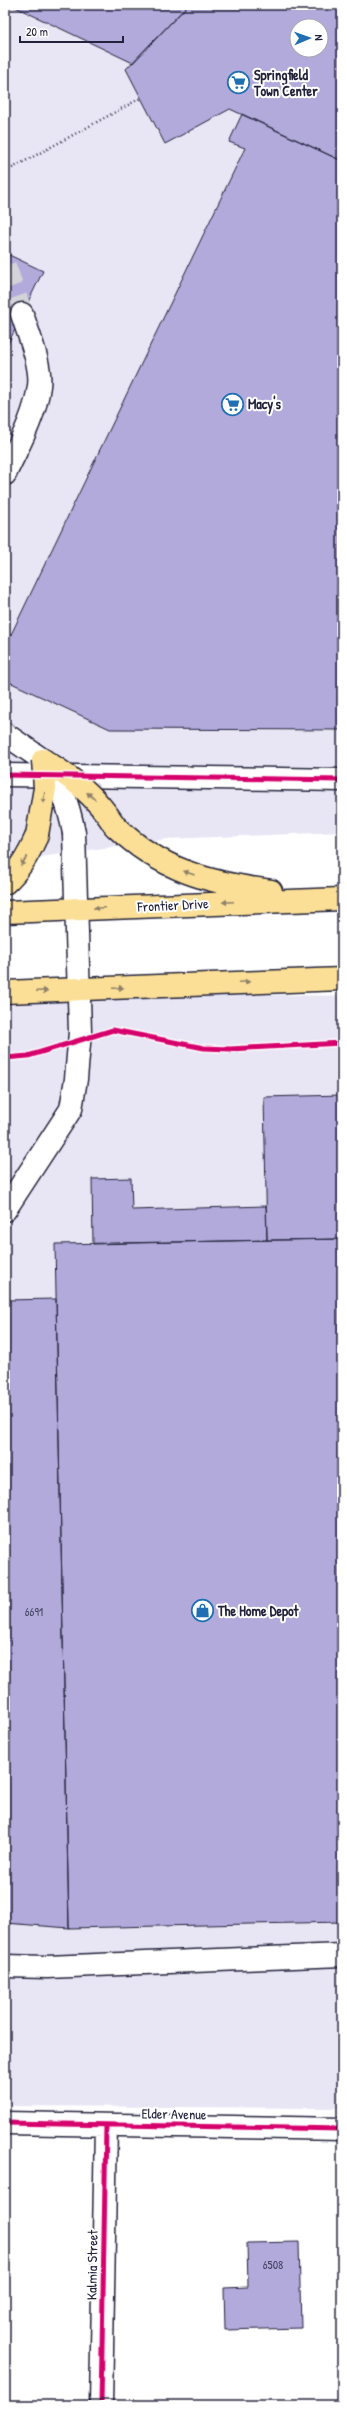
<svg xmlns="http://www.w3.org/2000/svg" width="347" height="2410" viewBox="0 0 347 2410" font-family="'Patrick Hand',sans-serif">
  <rect width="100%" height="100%" fill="#fff"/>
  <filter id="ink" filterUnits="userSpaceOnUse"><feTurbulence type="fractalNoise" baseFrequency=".025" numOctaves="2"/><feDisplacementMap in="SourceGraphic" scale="8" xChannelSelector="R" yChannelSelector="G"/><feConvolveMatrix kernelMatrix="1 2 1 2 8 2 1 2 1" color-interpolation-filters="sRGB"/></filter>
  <g filter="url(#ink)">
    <path fill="#e8e6f4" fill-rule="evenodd" d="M5 5H342V832L167 839 5 862ZM297 26H321V50H297Z
      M79 990 342 996V2108L5 2106V1007Z"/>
    <path fill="#b1aadb" stroke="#22223b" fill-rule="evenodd" d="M11 5H188L133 63Z
      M188 5H272L277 7 278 5H342V161L230 109 165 144 126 69ZM297 26H321V50H297Z
      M242 114 342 161V730L110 729 5 680V647L245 148 229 142Z
      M5 253 43 271 5 350Z
      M342 1095V1239L267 1240 264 1097Z
      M131 1178 132 1210 266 1206 267 1240 93 1244 92 1179Z
      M342 1239V1922L69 1928 55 1244Z
      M56 1299 69 1928 5 1923V1300Z
      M299 2242 301 2328 225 2330 224 2288 248 2287 247 2243Z"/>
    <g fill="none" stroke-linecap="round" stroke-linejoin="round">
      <path stroke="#d3d3d8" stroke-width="22" stroke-dasharray="22 11" stroke-linecap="butt" d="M5 266 22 314"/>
      <defs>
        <path id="minor" d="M5 474C18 446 35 417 39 386 42 366 28 333 22 314
          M5 734 43 760
          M5 775 342 780
          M5 1210 71 1109 76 1079 80 1032 74 833
          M5 1966 47 1967 342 1955
          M5 2123 342 2129
          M101 2405 106 2125"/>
        <path id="major" d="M115 826C160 870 209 883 271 891
          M5 883C20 870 29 854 37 835
          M5 912 342 899
          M5 992 342 979"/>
      </defs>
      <use href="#minor" stroke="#22223b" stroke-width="25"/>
      <use href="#major" stroke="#22223b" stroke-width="25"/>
      <path stroke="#22223b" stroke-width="2.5" stroke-dasharray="1 3" stroke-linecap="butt" d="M5 172 141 98"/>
      <use href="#minor" stroke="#fff" stroke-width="22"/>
      <use href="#major" stroke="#fbdf96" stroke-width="22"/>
      <defs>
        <path id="minor-bridge" d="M43 760C61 784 68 802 74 833"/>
        <path id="major-bridge" d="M43 760C74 779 95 795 115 826
          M37 835 45 788 43 760"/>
      </defs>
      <use href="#minor-bridge" stroke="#22223b" stroke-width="25" stroke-linecap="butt"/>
      <use href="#major-bridge" stroke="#22223b" stroke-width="25" stroke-linecap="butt"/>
      <use href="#minor-bridge" stroke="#fff" stroke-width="22"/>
      <use href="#major-bridge" stroke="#fbdf96" stroke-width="22"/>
      <defs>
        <path id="cycleway" d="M5 775 342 780
          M5 1058 28 1056 113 1030 204 1048 230 1049 342 1043
          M5 2123 342 2129
          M101 2405 106 2125"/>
      </defs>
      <use href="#cycleway" stroke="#fff" stroke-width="8"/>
      <use href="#cycleway" stroke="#d6006c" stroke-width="5"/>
    </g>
    <defs><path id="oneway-solid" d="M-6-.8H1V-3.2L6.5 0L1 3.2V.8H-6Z"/></defs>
    <g fill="#8e8068">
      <use href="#oneway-solid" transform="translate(91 796) rotate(-138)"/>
      <use href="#oneway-solid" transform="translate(44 798) rotate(97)"/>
      <use href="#oneway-solid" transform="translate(24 861) rotate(125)"/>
      <use href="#oneway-solid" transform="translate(189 873) rotate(-160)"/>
      <use href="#oneway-solid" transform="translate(228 902) rotate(178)"/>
      <use href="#oneway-solid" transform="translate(99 908) rotate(177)"/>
      <use href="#oneway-solid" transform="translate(244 982) rotate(-2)"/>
      <use href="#oneway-solid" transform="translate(118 988) rotate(-3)"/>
      <use href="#oneway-solid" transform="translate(42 991) rotate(-2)"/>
    </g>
  </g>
  <defs>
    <symbol id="supermarket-ring" viewBox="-11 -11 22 22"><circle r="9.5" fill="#fff" stroke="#1f6fb2" stroke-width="1.5"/><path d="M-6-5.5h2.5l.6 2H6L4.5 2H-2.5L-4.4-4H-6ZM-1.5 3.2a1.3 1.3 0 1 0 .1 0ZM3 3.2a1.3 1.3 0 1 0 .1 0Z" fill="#1f6fb2"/></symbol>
    <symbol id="shop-ring" viewBox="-11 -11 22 22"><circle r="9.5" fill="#fff" stroke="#1f6fb2" stroke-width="1.5"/><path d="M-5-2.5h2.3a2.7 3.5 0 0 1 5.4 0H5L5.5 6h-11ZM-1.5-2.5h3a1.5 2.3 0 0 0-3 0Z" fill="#1f6fb2"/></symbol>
  </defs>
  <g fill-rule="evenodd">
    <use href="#supermarket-ring" x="226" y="70" width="25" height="25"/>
    <use href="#supermarket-ring" x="220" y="392" width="25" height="25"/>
    <use href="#shop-ring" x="190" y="1598" width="25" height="25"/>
  </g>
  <g text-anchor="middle" stroke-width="4" stroke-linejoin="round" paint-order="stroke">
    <g font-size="12" fill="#464463">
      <text x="34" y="1616">6691</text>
      <text x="273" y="2269">6508</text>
    </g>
    <g font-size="14" font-weight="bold" fill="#22223b" stroke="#fff" text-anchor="start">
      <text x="254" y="80">Springfield<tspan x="254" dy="16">Town Center</tspan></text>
      <text x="248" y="409">Macy's</text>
      <text x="218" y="1616">The Home Depot</text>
    </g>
    <g font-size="14" fill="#22223b" stroke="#fff">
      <text transform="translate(173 905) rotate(-3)" y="5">Frontier Drive</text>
      <text transform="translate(174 2114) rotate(1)" y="5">Elder Avenue</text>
      <text transform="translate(92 2265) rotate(-89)" y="5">Kalmia Street</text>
    </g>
  </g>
  <rect width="347" height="2410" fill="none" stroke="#fff" stroke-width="20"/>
  <rect x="10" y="10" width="327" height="2390" fill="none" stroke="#22223b" stroke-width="1.5" filter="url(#ink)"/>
  <g transform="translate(309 38) rotate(88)"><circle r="19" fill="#ffffff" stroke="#a7a7b1"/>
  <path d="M0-3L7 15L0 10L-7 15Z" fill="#1f6fb2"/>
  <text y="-6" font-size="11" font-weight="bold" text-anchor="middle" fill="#22223b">N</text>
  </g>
  <path d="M20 36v6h103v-6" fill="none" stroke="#22223b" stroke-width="2"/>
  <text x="26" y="36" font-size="12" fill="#22223b" stroke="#ffffff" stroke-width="3" paint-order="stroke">20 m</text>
</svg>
